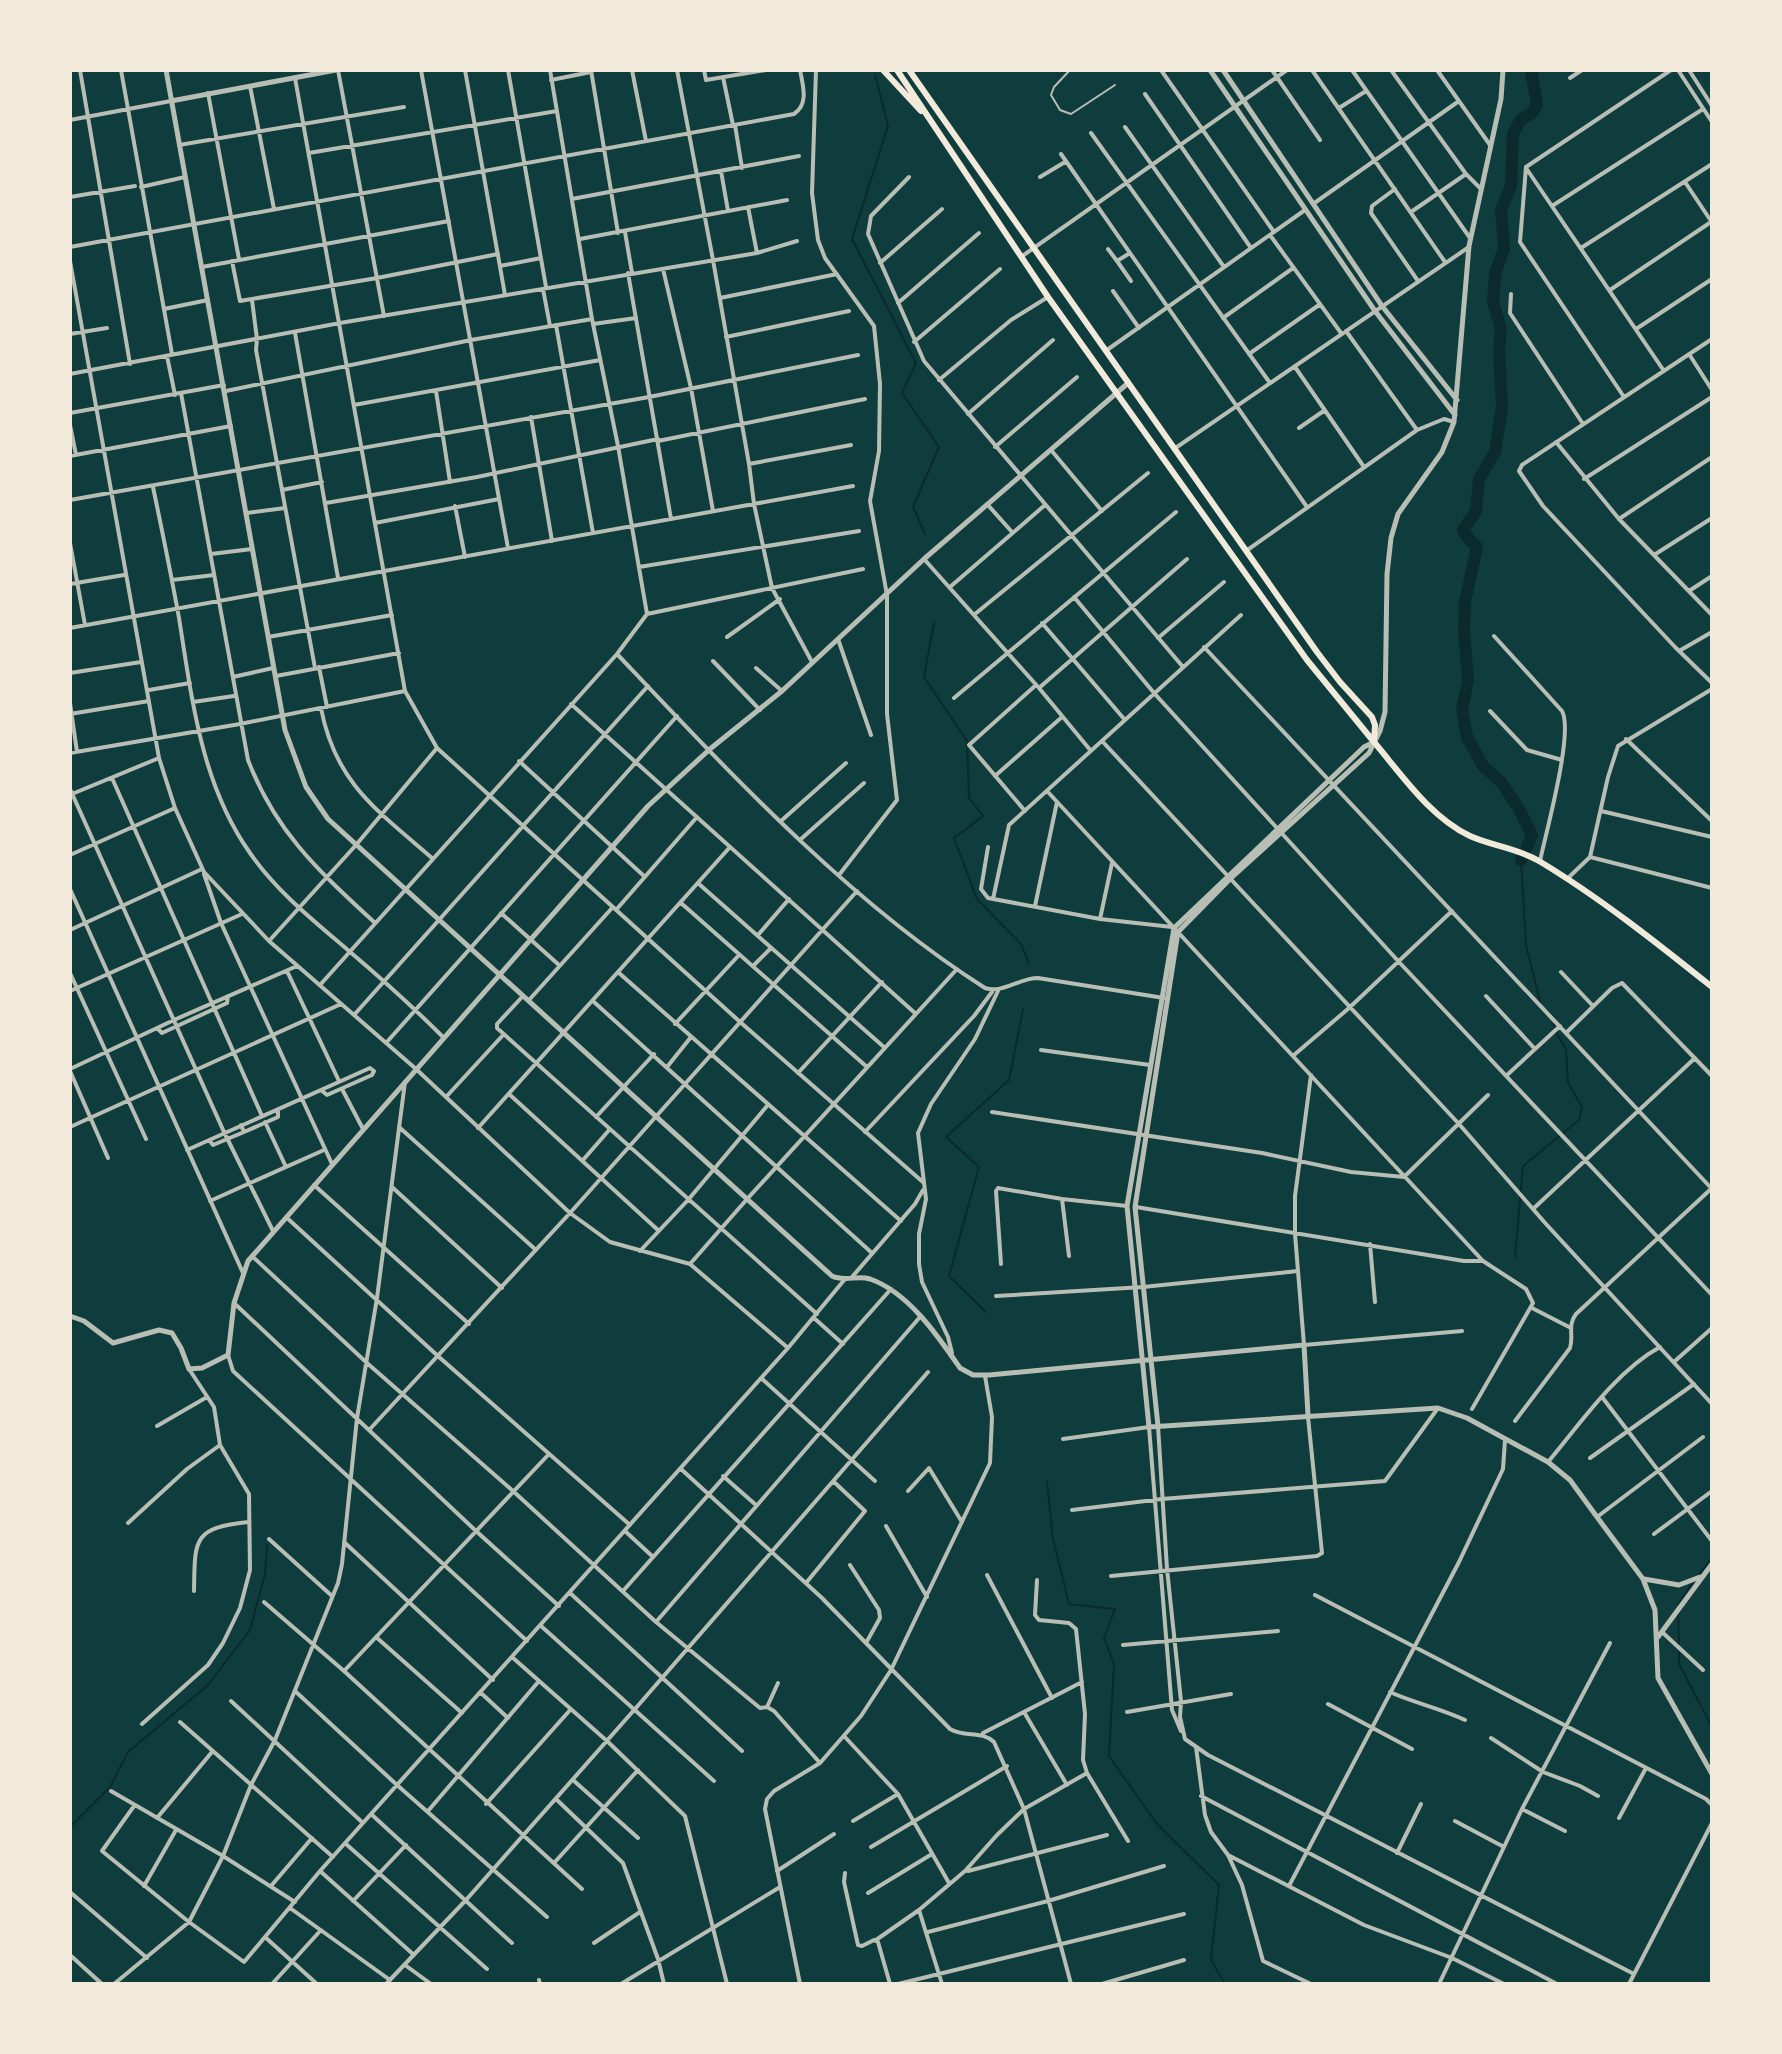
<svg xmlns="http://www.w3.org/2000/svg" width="1782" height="2054" viewBox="0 0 1782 2054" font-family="'Fira Sans Condensed',sans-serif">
  <rect width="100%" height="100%" fill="#0f3d3e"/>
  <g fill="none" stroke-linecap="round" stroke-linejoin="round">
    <path stroke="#0a2a2b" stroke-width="2" d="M875 74 888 126 852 239 916 363 902 393 939 447 913 507 925 534
      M934 622 924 677 967 741 969 798 983 816 954 838 977 899 1021 944 1029 964
      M1521 860 1526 945 1541 1005
      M1515 1257 1523 1166 1579 1120 1582 1107 1568 1083 1566 1049 1555 1031 1554 1023
      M986 1312 949 1276 979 1167 946 1137 1009 1080 1023 1009
      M1047 1482 1053 1539 1069 1604 1115 1609 1104 1638 1114 1664 1109 1756 1157 1824 1219 1885 1211 1960 1225 1984
      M1698 1576 1712 1558
      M1678 1605 1694 1581
      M1678 1612 1679 1645
      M1679 1652V1664L1712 1727
      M70 1827 110 1787 128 1752 208 1685 250 1630 265 1574 267 1545"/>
    <path stroke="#0a2a2b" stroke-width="12" d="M1527 847 1532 835 1519 809 1501 782 1483 766 1467 737 1462 710 1468 680 1464 630 1465 602 1477 547 1468 538 1463 530 1476 511 1479 479 1495 452 1502 407 1499 349 1501 329 1493 302 1495 274 1504 248 1501 210 1511 186 1513 134 1521 119 1531 114 1537 105 1531 70
      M1521 860 1522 858"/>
    <path stroke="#b8beb3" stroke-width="2" d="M1070 70 1054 87 1051 95 1060 110 1071 114 1115 85"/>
    <path stroke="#b8beb3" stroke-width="4" d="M80 70 130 364
      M121 70 172 354
      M338 70 384 316
      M421 70 508 548
      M465 70 505 295
      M508 70 546 287
      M550 70 592 319 618 446 647 614
      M591 70 618 233
      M632 70 646 141
      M677 70 713 260 749 464 754 504 772 588 812 662
      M704 70 706 80 766 70
      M816 70 812 193 818 240 825 258 874 326 880 384 879 451 870 501 887 595V714L897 800 839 875
      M1161 70 1274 232
      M1272 70 1320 140
      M1312 70 1445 262
      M1352 70 1470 238
      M1391 70 1466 174 1480 188
      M1437 70 1490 145
      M1678 70 1712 122
      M1689 70 1712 106
      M723 77 733 125
      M295 78 405 691 437 748 739 1021 924 1183
      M1570 78 1582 70
      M551 80 591 72
      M250 86 274 209
      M208 93 239 259
      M1145 94 1251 248
      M1339 108 1366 91
      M70 120 171 101
      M735 125 742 168
      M1125 127 1224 267
      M1091 133 1270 383
      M179 145 404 107
      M309 153 557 111
      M1061 154 1307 507
      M1526 167 1520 242 1624 397
      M1526 167 1671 70
      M1526 168 1664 371
      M721 171 728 211
      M909 177 871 216 868 234 924 361 1183 667
      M1040 177 1065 162
      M1685 182 1711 221
      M141 187 185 177
      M1395 189 1372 206 1371 213 1418 281
      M70 197 135 186
      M572 199 799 156
      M1313 204 1459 101
      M1552 206 1703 109
      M748 207 757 253
      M1411 212 1466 174
      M625 232 632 273
      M1270 235 1341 333
      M580 239 787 200
      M70 247 794 114C809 104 803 86 800 70
      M1581 248 1712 164
      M1108 249 1117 261
      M1130 253 1117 261 1131 281
      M1021 257 1287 70
      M70 261 159 758 175 808 204 872 269 941 416 1069 570 1213 610 1242 690 1264 788 1348
      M232 261 240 301 377 278 498 254
      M880 263 942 209
      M500 266 541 258
      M202 267 449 221
      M663 269 691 388 713 511
      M628 273 671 519
      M543 289 550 326
      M1610 290 1711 222
      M1113 291 1139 328
      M1511 294 1510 313 1583 424
      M720 298 837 274
      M252 300 257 339 256 350 315 668
      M898 303 979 233
      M164 309 208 300
      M1223 318 1293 268
      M593 324 636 318
      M556 325 593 533
      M1636 329 1712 279
      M1346 331 1417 430
      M295 333 338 578
      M70 334 107 328
      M726 337 849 311
      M1712 339 1522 465 1519 471 1543 506 1675 647 1712 683
      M914 342 1000 269
      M1107 350 1305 210
      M1249 354 1319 305
      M1689 354 1712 390
      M167 356 175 395
      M1295 367 1364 467
      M70 374 340 323 757 253 797 241
      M939 380 1011 320 1048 297
      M226 391 471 340 592 319
      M436 391 450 482
      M181 393 248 760C276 833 319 871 375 923
      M354 405 600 360
      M70 413 224 385
      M968 414 1053 340
      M531 417 552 541
      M70 425 76 455
      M1299 428 1325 410
      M658 441 865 399
      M1556 442 1619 519 1712 615
      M995 447 1077 377
      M1174 449 1469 247
      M1051 450 1102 511
      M70 456 231 426
      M749 464 851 445
      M1584 479 1712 397
      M153 487C162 530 171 574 179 618 192 699 201 784 250 853 277 892 314 921 349 951 382 979 413 1007 443 1037
      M282 490 322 482
      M70 500 649 397 858 355
      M326 503 477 477 658 439
      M987 504 1012 532
      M455 506 465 557
      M247 513 285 508
      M1619 519 1712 457
      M375 523 499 499
      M70 543 85 625
      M1246 551 1417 430 1444 419 1454 422
      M211 554 252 549
      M1654 555 1712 518
      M924 559 1039 688 1091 751
      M639 567 859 531
      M172 580 214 575
      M70 584 124 575
      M950 587 1045 505
      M1689 591 1712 576
      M1074 597 1154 693 1399 962 1712 1295
      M975 614 1148 473
      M1042 623 1125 720
      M70 628 853 486
      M1494 636 1562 711C1574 732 1546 832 1540 861
      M268 637 392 615
      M727 637 780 599
      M1158 638 1224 582
      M838 639 871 735
      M1204 647 1712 1189
      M1679 651 1712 632
      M617 654C728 771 848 901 985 988 1002 994 1019 978 1038 978L1164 998
      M713 661 760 710
      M319 667 327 707
      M756 668 782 691
      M70 673 141 662
      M276 676 399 653
      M233 677 273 668
      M1039 688 1187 559
      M149 690 190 683
      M954 698 1176 512
      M193 702 234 696
      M70 703 77 752
      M571 704 916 1014
      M321 708C335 783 378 811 432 858
      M1490 711 1527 750 1562 760
      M70 714 149 701
      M1626 739 1712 821
      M1102 741 1459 1124 1546 1224 1712 1404
      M70 753 240 724 405 691
      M519 761 645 877
      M995 776 1062 717
      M112 778 262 1116
      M70 789 224 1132 273 1231
      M1047 791 1483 1261H1464L1136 1207
      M72 794 159 758
      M1025 811 969 745 1036 685
      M1601 811 1712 837
      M781 821 846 763
      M801 839 864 783
      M988 847 981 889 988 898 1100 919 1172 927
      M70 855 175 808
      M1590 857 1712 888
      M204 874 221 923 332 1164
      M1568 878 1590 857 1608 777 1618 746 1712 689
      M699 884 885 1048
      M70 889 243 1273
      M993 899 1009 825 1241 615
      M681 903 867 1067
      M1035 906 1057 802
      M616 910 697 817
      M501 913 559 965
      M1100 919 1112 863
      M70 930 202 869
      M758 935 789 899
      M269 941 356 845 437 748
      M753 966 771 948
      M287 971 339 1081
      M1561 972 1593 1006
      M70 973 146 1139
      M619 973 901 1221
      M320 985 617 654 647 614 863 569
      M70 991 242 914
      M523 996 497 1024V1028L817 1314
      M1486 996 1535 1049
      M529 1000 612 908
      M594 1002 872 1253
      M354 1015 648 686
      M675 1024 739 955
      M157 1028 162 1033 227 1003 228 996
      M1566 1033 1612 988 1622 983 1712 1076
      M386 1043 677 716
      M1041 1050 1150 1065
      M1294 1055 1349 1008 1452 911
      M667 1067 691 1037
      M70 1069 174 1020 297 966
      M70 1071 108 1158
      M798 1073 882 982
      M1311 1075 1295 1196V1234L1304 1345 1462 1331
      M1506 1076 1560 1026
      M342 1089 363 1129
      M509 1094 659 1231
      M446 1097 504 1034
      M992 1112 1262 1153 1351 1172 1404 1177 1488 1095
      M596 1117 654 1054
      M265 1122 286 1167
      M241 1125 244 1132 278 1117V1109
      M70 1127 341 1004
      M399 1127 536 1250
      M478 1128 730 847
      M865 1132 974 1016 992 992
      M209 1140 213 1145 244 1132
      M187 1150 370 1068 374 1071 372 1075 327 1095 321 1090
      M583 1160 610 1129
      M314 1185 469 1324
      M392 1187 502 1288
      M1062 1199 1069 1256
      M210 1201 324 1150
      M1533 1209 1695 1058
      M286 1217 439 1357 630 1525
      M1370 1244 1375 1302
      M640 1251 688 1200 767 1106
      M252 1256 367 1363 513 1491 656 1622 760 1708 767 1707 774 1711 820 1763
      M690 1264 748 1198 957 969
      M1001 1264 996 1191 998 1188 1062 1199 1127 1206
      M852 1277 915 1204 923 1190
      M996 1296 1143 1287 1298 1271
      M234 1303 476 1531 559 1606
      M1532 1308 1569 1327
      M814 1318 843 1344
      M952 1353 948 1337 922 1282 919 1264V1234L926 1199 918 1133 931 1104 975 1039 998 991
      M228 1355 233 1371 527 1641
      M1675 1361 1712 1328
      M761 1378 875 1481
      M1602 1397 1712 1541
      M1472 1409 1533 1303 1526 1289 1483 1261
      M1515 1421 1570 1348C1574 1335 1567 1326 1576 1314L1712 1188
      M157 1426 207 1397
      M1158 1426 1167 1569 1181 1701 1180 1717 1185 1739 1208 1755 1634 1974
      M370 1429 570 1213 857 891
      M1063 1439 1149 1427 1172 1710 1181 1731
      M1590 1458 1694 1384
      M1548 1462C1580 1424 1616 1371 1660 1347
      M681 1469 822 1598 950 1729C965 1738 981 1730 994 1742L1024 1809 1071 1984
      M723 1476 756 1505
      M908 1491 929 1468 962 1522
      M1072 1510 1162 1499 1385 1481 1438 1408
      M1597 1517 1703 1437
      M128 1523 187 1469 220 1445
      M886 1526 927 1597
      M625 1531 652 1556
      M1654 1534 1712 1491
      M269 1539 332 1596
      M344 1542 493 1680
      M850 1565 879 1610 880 1618 866 1643
      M987 1575 1052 1698
      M1111 1576 1317 1556 1322 1553 1308 1417
      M1037 1580 1035 1615 1039 1620 1069 1623 1076 1629 1085 1714 1083 1760 1087 1773 1128 1841
      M806 1583 865 1511 833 1481
      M194 1591C195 1540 192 1528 248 1522
      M623 1591 891 1289
      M570 1593 742 1751
      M1315 1595 1706 1799 1712 1805
      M264 1602 344 1671 582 1889
      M656 1622 920 1317
      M541 1626 714 1781
      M1662 1632 1703 1670
      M376 1637 462 1713
      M1123 1645 1278 1631
      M512 1657 607 1741 685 1816 727 1984
      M344 1671 549 1454
      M295 1691 397 1785 547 1917
      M1390 1692C1414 1703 1440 1708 1465 1720
      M481 1693 508 1718
      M231 1701 363 1823
      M1328 1704 1412 1749
      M767 1707 778 1683
      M1024 1712 1067 1785
      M1127 1712 1231 1694
      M180 1722 333 1857
      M142 1724 208 1665 223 1643 240 1608 250 1570 249 1494 220 1445 214 1407 189 1369
      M983 1733 1082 1682
      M844 1736 898 1794 949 1883
      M1491 1738 1543 1772 1580 1786 1598 1796
      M1196 1747 1205 1815 1211 1832 1228 1855 1242 1885 1263 1961 1311 1984
      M573 1780 638 1838
      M111 1791 223 1856 295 1902
      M1201 1796 1557 1984
      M556 1799 623 1863 658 1959 664 1984
      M486 1804 571 1709
      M134 1806 102 1851 189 1922 244 1962 320 1871 788 1348 845 1279
      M1522 1809 1565 1831
      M428 1811 539 1681
      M371 1814 512 1943
      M157 1818 212 1752
      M1619 1818 1646 1768
      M853 1821 898 1794
      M1455 1821 1504 1847
      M346 1844 487 1969
      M871 1847 1007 1766
      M1397 1853 1421 1804
      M1228 1855 1364 1925 1452 1958 1504 1984
      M554 1863 638 1770
      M320 1871 414 1955
      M777 1871 834 1834
      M968 1871 1107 1835
      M845 1873 844 1882 858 1945 862 1946 874 1940 878 1942 890 1984
      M144 1886 176 1830
      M271 1886 312 1838
      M1289 1886 1459 1562 1503 1469 1505 1440
      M70 1892 147 1958
      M868 1893 932 1854
      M353 1901 406 1845
      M290 1908 390 1980
      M919 1910 942 1984
      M928 1932 1048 1901 1164 1866
      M265 1937 317 1984
      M876 1940 919 1910 965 1871 997 1835 1024 1809 1087 1773
      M594 1943 640 1912
      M70 1955 102 1984
      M405 1965 431 1984
      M539 1980 540 1984
      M114 1984 189 1922 223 1856 251 1785 275 1740 338 1583 342 1564 357 1418 377 1298 405 1082
      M272 1984 321 1930
      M386 1984 466 1900 635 1709 928 1372
      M621 1984 780 1887
      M800 1984 765 1809 767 1799 774 1791 820 1763 861 1716 891 1670 990 1463 992 1417 985 1376
      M898 1984 1184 1914
      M1102 1984 1184 1960
      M1439 1984 1522 1809 1610 1643
      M1629 1984 1712 1823"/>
    <path stroke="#b8beb3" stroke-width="5" d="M166 70 285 730 306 787 328 819 832 1276C844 1282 857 1275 870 1279 908 1292 938 1336 960 1368L973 1375H989L1304 1345 1308 1415
      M1210 70 1375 311 1455 415
      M1223 70 1382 306 1457 400
      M171 101 336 70
      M1374 742 1364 747 1174 928 1127 1206 1149 1427 1438 1408 1467 1418 1548 1462 1570 1480 1597 1517 1643 1579 1655 1610 1658 1678 1712 1774
      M70 1316 84 1321 113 1343 159 1330 172 1333 181 1348 189 1369 202 1368 228 1355 234 1303 248 1261 648 806 710 749 782 691 924 559 1127 384
      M1158 1426 1135 1207 1178 932 1230 879 1369 753 1380 731 1385 712 1387 574 1391 538 1398 514 1442 452 1454 422 1469 246 1501 99 1503 70
      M1644 1579 1679 1585 1700 1577
      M1658 1637 1712 1564"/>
    <path stroke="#f1e9da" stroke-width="6" d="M1374 742C1402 775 1430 817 1470 836 1492 846 1517 848 1539 861 1599 897 1657 943 1712 987"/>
    <path stroke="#f1e9da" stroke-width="6" d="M883 70 921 111
      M897 70 1048 297 1307 660 1374 742
      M909 70 1317 652 1340 682 1372 717 1375 725 1374 742"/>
  </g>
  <rect width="1782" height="2054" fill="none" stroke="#f1e9da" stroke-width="144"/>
</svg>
